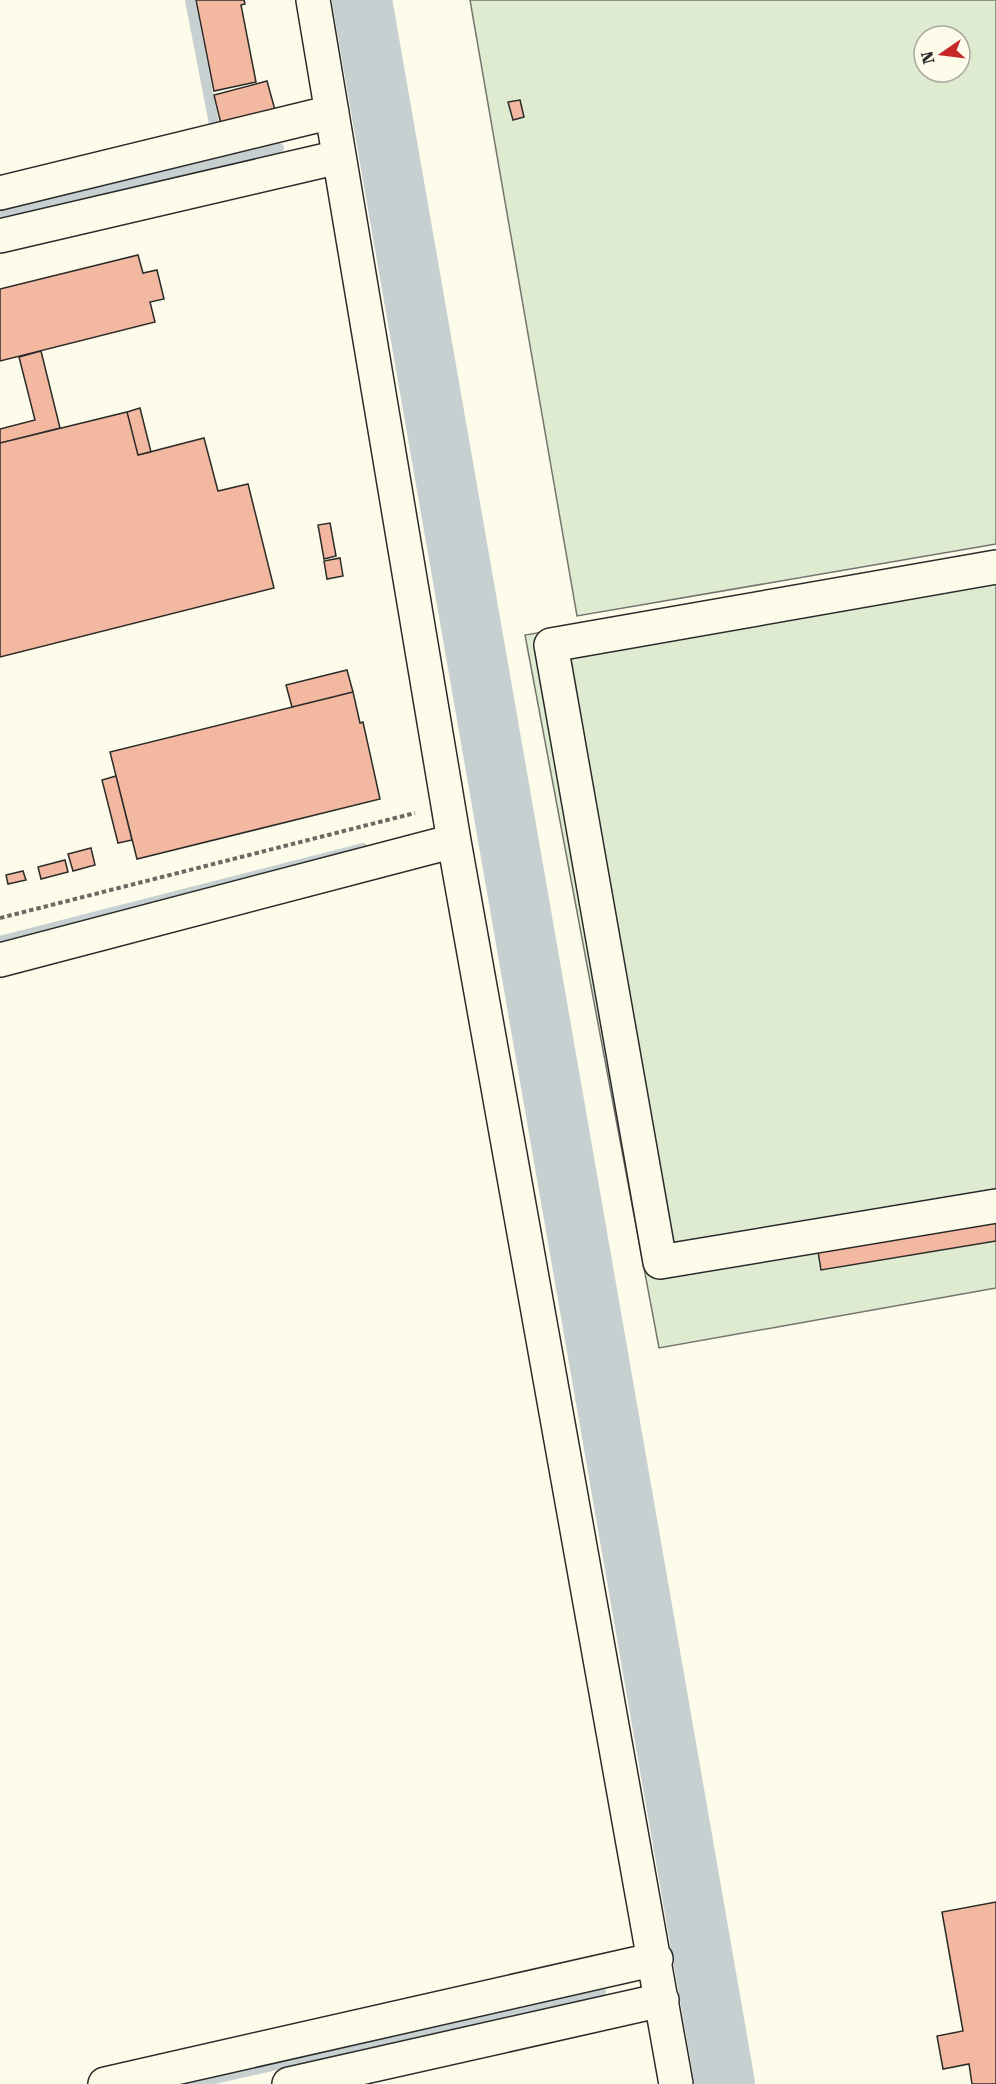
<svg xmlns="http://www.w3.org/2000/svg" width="996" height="2084" viewBox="0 0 996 2084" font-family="'Roboto Serif',serif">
  <rect width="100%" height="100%" fill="#fdfbea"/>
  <path fill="#deebd1" stroke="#74746e" stroke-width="1.5" fill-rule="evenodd" d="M470 0H996V544L577 616ZM924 36H960V72H924Z
    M996 555V1288L659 1348 525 635Z"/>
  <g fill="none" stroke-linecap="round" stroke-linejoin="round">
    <path stroke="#c7d0d0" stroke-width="10" d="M190 0 214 124
      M367 128 383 124
      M0 216 279 148
      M486 814 505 808
      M0 941 363 848
      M688 1972 705 1968
      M192 2084 601 1992"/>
    <path stroke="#c7d0d0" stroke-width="60" d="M362 0 725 2084"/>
  </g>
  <path fill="#f2b8a0" stroke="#2b2b2b" stroke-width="1.5" d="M196 0H244L245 4 241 5 256 82 214 91Z
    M267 81 275 110 221 124 214 95Z
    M520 100 524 117 513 120 508 102Z
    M138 255 143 273 157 270 164 299 150 302 155 322 0 361V289Z
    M41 351 60 428 0 443V429L35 420 19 357Z
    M140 408 151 452 138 455 127 412Z
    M127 412 138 455 204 438 218 491 248 484 274 588 0 657V443Z
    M330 523 336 556 324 559 318 525Z
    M340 558 343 576 327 579 324 561Z
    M347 670 353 692 292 707 286 685Z
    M353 692 360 723 363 722 380 799 137 859 110 752Z
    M116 776 132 840 118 843 102 780Z
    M91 848 95 865 73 871 68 854Z
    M65 860 68 872 41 879 38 867Z
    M23 871 26 880 8 884 6 875Z
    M996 1215V1241L821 1270 817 1245Z
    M996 1902V2084H972L969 2064 943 2069 937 2036 963 2031 942 1912Z"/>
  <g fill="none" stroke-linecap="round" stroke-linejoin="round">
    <defs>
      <path id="minor" d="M313 0 454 841 676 2084
        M0 193 332 112
        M0 236 339 157
        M996 567 551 645 660 1262 996 1206
        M0 960 454 841
        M105 2084 656 1959
        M289 2084 662 2000"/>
    </defs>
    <use href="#minor" stroke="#2b2b2b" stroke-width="36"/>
    <path stroke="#6a6964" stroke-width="4" stroke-dasharray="4.5 3" stroke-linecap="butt" d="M0 918 415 813"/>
    <use href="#minor" stroke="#fdfbea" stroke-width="33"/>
  </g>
  <g transform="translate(942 54) rotate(256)"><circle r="28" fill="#fdfbea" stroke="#a9a89e" stroke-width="1.5"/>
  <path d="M0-4.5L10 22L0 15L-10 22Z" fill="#c62828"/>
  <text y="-9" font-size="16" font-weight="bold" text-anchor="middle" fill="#2b2b2b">N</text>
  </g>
</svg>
